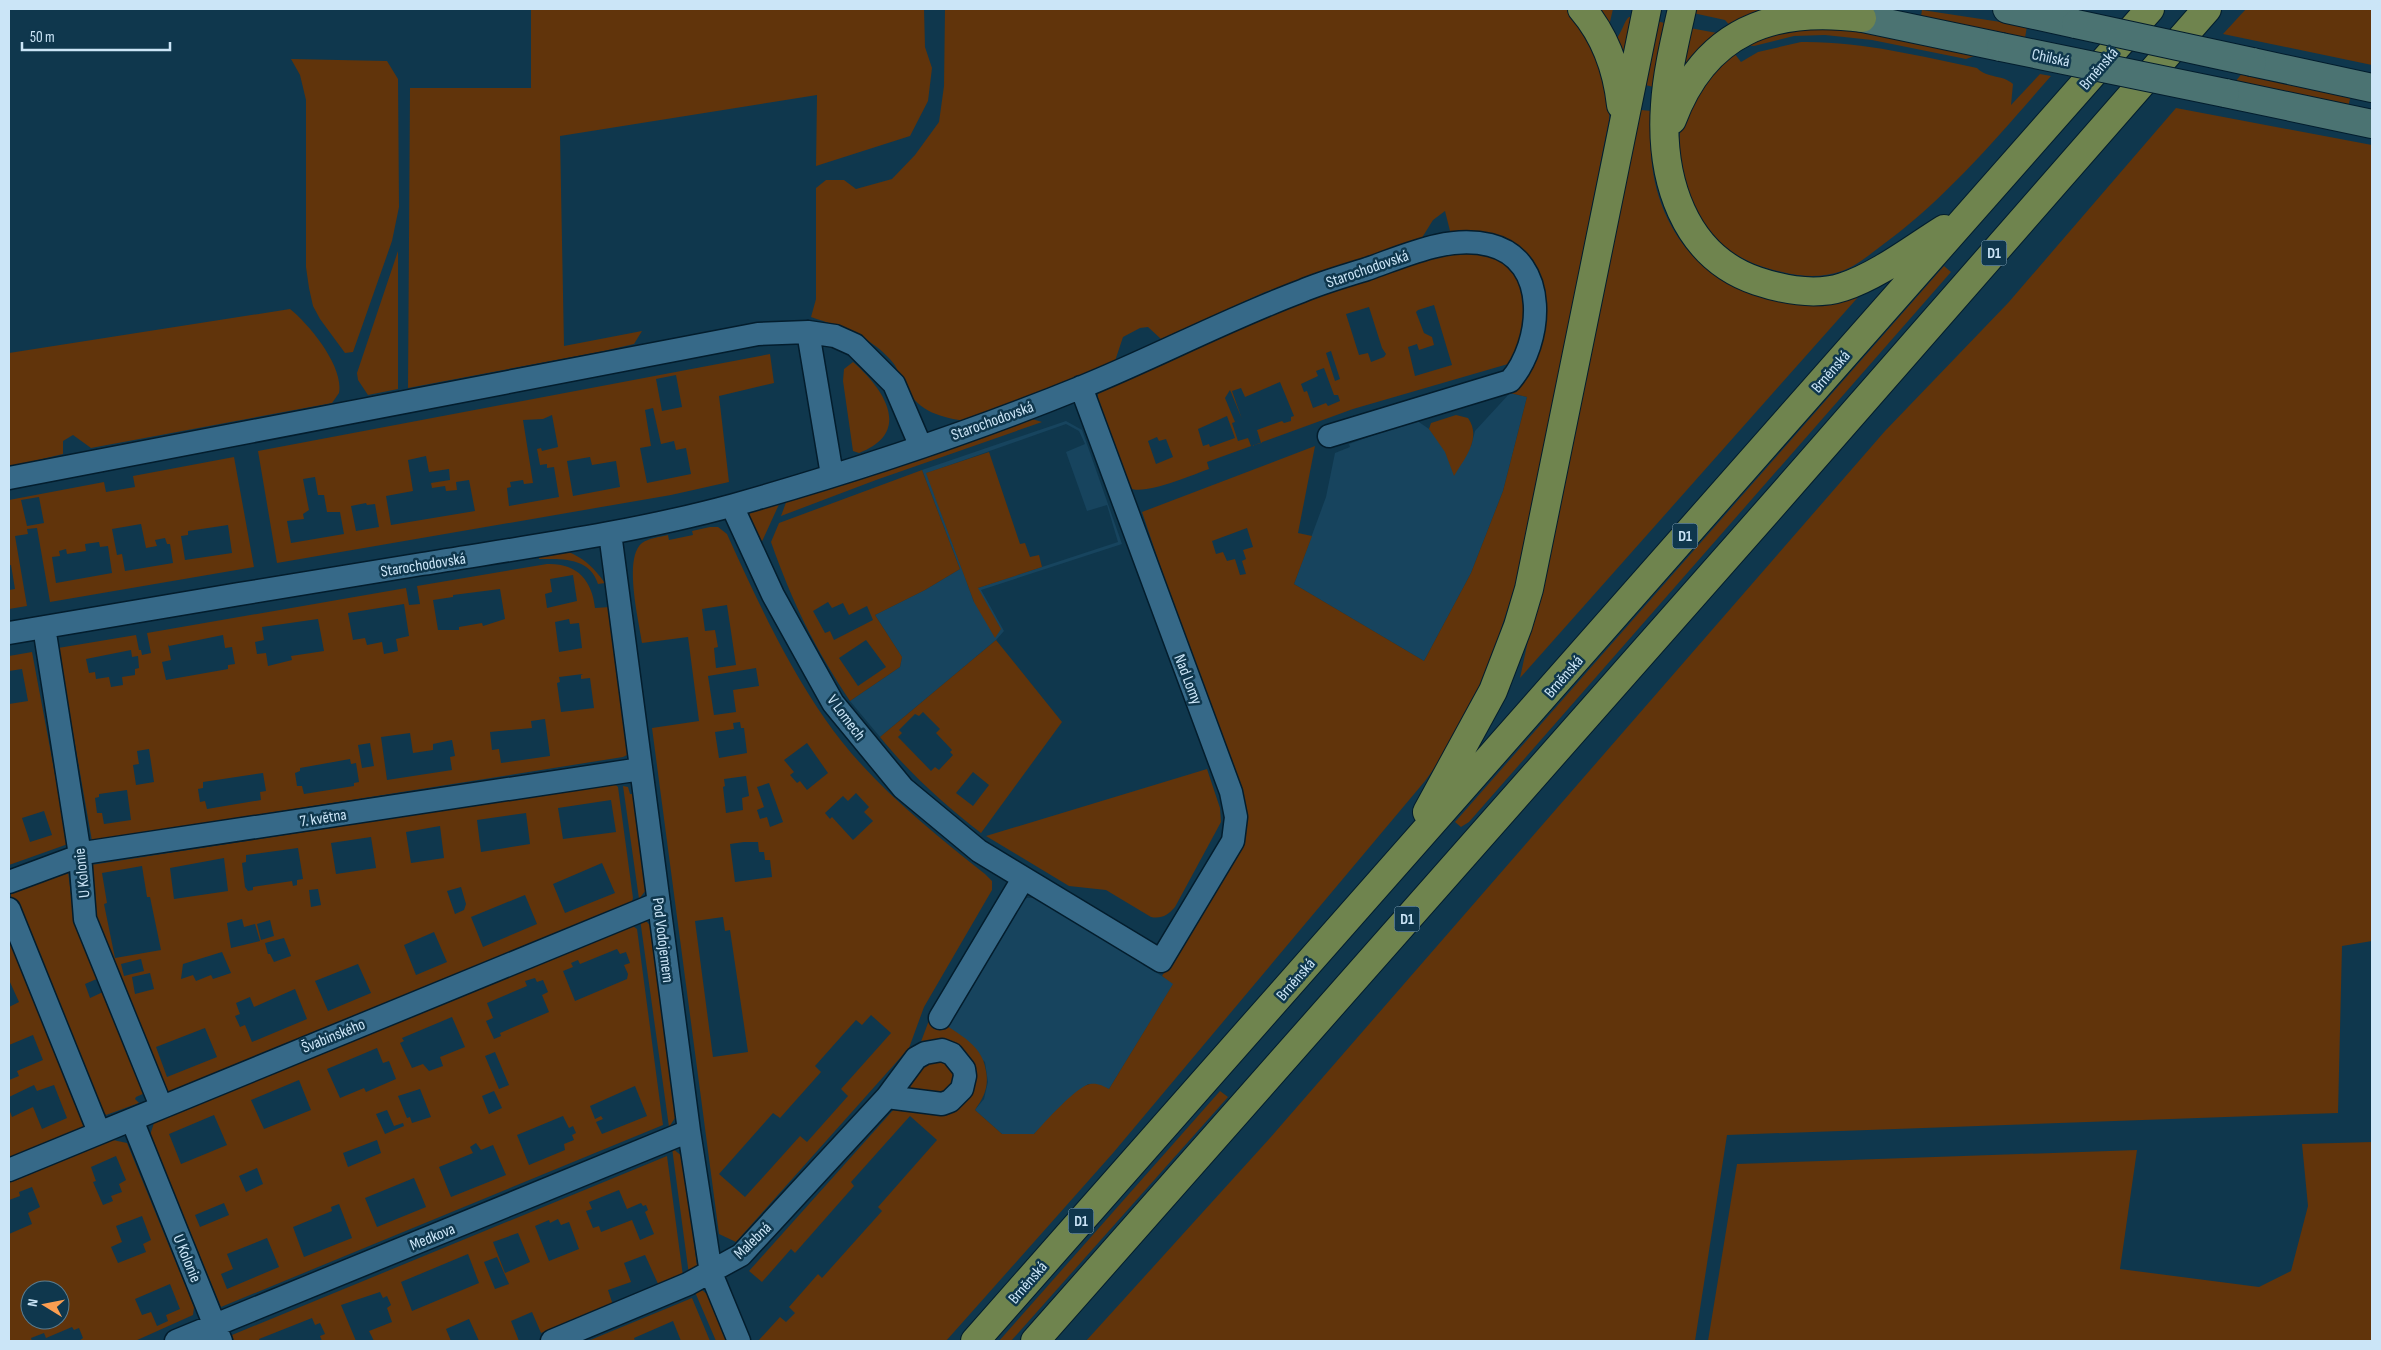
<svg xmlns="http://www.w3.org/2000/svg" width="2381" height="1350" viewBox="0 0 2381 1350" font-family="'Sofia Sans Condensed',sans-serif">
  <rect width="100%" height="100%" fill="#0f374d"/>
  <path fill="#17445e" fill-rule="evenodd" d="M1510 393 1527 397 1503 491 1471 573 1424 661 1294 584 1326 497 1335 453 1350 447 1349 444 1416 420 1445 440 1471 446 1475 431Z
    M1066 421 1082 430 1122 544 981 590 1004 631 996 640 880 737 850 701 900 667 902 657 875 615 925 590 960 569 922 470ZM1066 424 1079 431 1085 444 1066 452 1087 511 1107 505 1118 542 978 588 974 602 927 473Z
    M1027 898H1040L1145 960 1143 965 1174 983 1109 1089 1088 1084 1068 1100 1034 1134H1002L975 1110 984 1099 988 1082 985 1062 946 1027 1019 902Z"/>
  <path fill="#61340b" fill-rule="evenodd" d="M531 9H924L925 47 932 68 928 101 910 136 816 166 817 95 560 136 564 346 642 331 634 344 604 351 408 388 410 88H531Z
    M945 9H1568L1603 64 1610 108 1609 120 1518 576 1486 676 1468 722 1425 781 1113 1153 946 1341H758L780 1317 786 1322 795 1313 789 1307 818 1274 822 1278 882 1211 878 1207 937 1140 910 1116 851 1182 854 1186 795 1253 791 1249 762 1282 749 1271 895 1108 947 1110 971 1062 965 1052 958 1045 919 1047 931 1015C952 1032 982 1041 986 1071 989 1087 984 1097 975 1110L1002 1134H1034C1044 1123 1077 1086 1090 1084 1098 1083 1103 1086 1109 1089L1173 984 1162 976 1240 844 1241 798 1232 761 1189 652 1142 512 1315 446 1298 533 1312 536 1294 584 1424 661 1471 573 1503 491 1527 397 1510 393 1541 338 1546 293 1539 273 1529 259 1450 231 1445 211 1433 220 1420 241 1265 292 1161 339 1148 327 1140 328 1123 337 1115 361 967 421C942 418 919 412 906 388 901 381 899 371 894 364 874 338 841 327 811 317L816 299V188L826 180H844L856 189 892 179 915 155 939 122 944 86ZM1247 528 1253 547 1243 550 1246 559 1242 561 1246 574 1240 575 1235 559 1227 561 1223 552 1216 554 1212 541Z
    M1594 9H1613L1609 26Z
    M1694 9H1764L1765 10 1731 27 1725 20 1693 13Z
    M2246 9H2372V65L2223 34Z
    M1922 10 2027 26 2025 38 1921 16Z
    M1629 17H1633L1624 59 1614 42C1622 33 1624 21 1629 17Z
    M1657 21 1668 24 1654 87 1645 85Z
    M1800 27 1870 31 1977 55 1966 59 1872 40 1825 35 1794 36 1754 46 1744 45 1752 37Z
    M1690 28 1717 33 1686 67 1683 66Z
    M1801 42C1861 41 1919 56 1977 68 1988 79 2002 74 2013 84L2011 105 2040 74 2051 76C2000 134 1951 193 1889 240 1875 250 1859 265 1842 271 1822 278 1803 277 1782 272 1759 267 1736 258 1718 241 1688 213 1670 161 1683 120 1691 92 1713 71 1731 49L1741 62 1758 52Z
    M291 59 387 61 398 79 399 207 392 241 353 352 345 353 320 319 313 306 309 288 306 267V100L300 75Z
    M2244 71 2351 95 2348 107 2235 82Z
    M2176 108 2372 145V941L2342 946 2338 1113 1727 1135 1695 1341H1086L1270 1138 1885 431 2008 303Z
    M1641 110 1652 111 1653 114C1640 200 1685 283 1775 300 1805 306 1831 306 1860 295L1520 678Z
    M398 251V389L368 395 358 380 357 373Z
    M1462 251C1472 253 1487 253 1496 258 1535 280 1527 332 1508 364L1353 409 1207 462 1209 469C1192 475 1144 496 1129 488L1098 403V390L1317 291ZM1434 305 1452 365 1415 376 1408 347 1417 344 1419 350 1434 345 1432 337 1424 333 1416 312 1418 310ZM1369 307 1382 348 1386 354 1384 357 1371 362 1368 353 1359 355 1346 314ZM1331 351 1340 379 1335 381 1326 353ZM1324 368 1334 395H1338L1340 401 1328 406 1326 403 1313 408 1307 391 1304 392 1301 384 1318 376 1316 371ZM1280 382 1294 416 1291 417V421L1284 423 1282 421 1257 430 1261 443 1251 446 1248 438 1238 441 1232 423 1235 422 1225 398 1230 390 1242 419 1232 391 1241 388 1245 397ZM1227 416 1235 438 1210 447 1209 444 1203 446 1198 429ZM1157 437 1159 441 1166 439 1173 457 1156 464 1148 441Z
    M1944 266 1951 272 1469 822 1461 827 1455 822Z
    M290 309C310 325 344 367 339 393L332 403 91 448 73 435 63 441V454L9 467V353Z
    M770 354 774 383 719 396 729 482 671 495 277 563 258 451ZM676 375 682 407 662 411 656 379ZM653 408 661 444 674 441 676 450 686 448 691 474 647 483 640 448 651 446 645 410ZM552 415 558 447 542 451 541 448 537 449 540 465 547 464V468L554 467 559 497 509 506 507 488 511 487 510 482 523 480 524 484 533 483 523 420 543 419ZM426 456 429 472 449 469 450 480 431 483 432 488 445 486 446 491 457 490 456 482 469 480 475 511 391 525 386 496 413 491 408 460ZM590 457 592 465 616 461 620 487 573 496 567 461ZM315 477 318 495H324L327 512H340L344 534 291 543 287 521 304 519 303 514 309 510 303 479ZM366 503 367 505 375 504 379 527 356 531 351 506Z
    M853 362C883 388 914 432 859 453L853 451 843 381 844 369Z
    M1456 415 1468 418C1482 438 1465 458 1454 476L1445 452 1429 429 1431 423Z
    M1032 419 1042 422 876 480 781 516 788 497Z
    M989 452 1020 544 1025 543 1030 557 1039 555 1042 567 978 588 1001 629 995 638 974 602 926 473Z
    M234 457 254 567 50 602 37 528 27 529 28 534 15 536 27 606 9 609V590L15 589 11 565H9V500L104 482 106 492 135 487 133 476ZM39 497 44 523 27 526 21 500ZM141 524 146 548 157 546 155 540 165 538 167 544H170L173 563 125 571 122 554 117 555 112 529ZM228 525 232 553 185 560 181 536 188 535V531ZM99 542 100 547 108 546 112 573 56 583 52 557 60 556 59 551 66 549 67 554 86 551 85 544Z
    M922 470 960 569 925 590 875 615 902 657 900 667 850 701C814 647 793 604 771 542L779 523ZM828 602 832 608 843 603 849 615 867 606 873 620 834 640 830 631 825 633 813 611ZM866 640 886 667 858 686 839 658Z
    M781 500 759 548 749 519 750 510Z
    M710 527H718L727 534C756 598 785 661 825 719 867 780 927 828 985 874L992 881V890L924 1007 909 1048 736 1242 719 1234 652 728 699 721 688 637 642 643C639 621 623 558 642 543 649 538 660 537 668 535L669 540 693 535 692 531ZM727 605 736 665 716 668 714 648 718 647 715 630 705 631 702 609ZM756 668 759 686 733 690 736 712 714 715 708 676ZM740 722 741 728H744L747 753 719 758 715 732 734 729 733 723ZM807 743 828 773 807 790 800 781 797 783 790 775 794 772 784 760ZM746 776 749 796 742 798 743 810 726 813 723 787 725 786 724 779ZM769 783 783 822 770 827 767 817 760 819 757 810 764 807 757 787ZM856 793 869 807 864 812 873 821 853 840 832 817 830 819 825 813 843 796 848 801ZM744 842H758L759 852H764L765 860H770L772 877 735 882 730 844ZM723 917 725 931 730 930 748 1052 713 1057 695 921ZM871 1015 891 1033 841 1089 848 1096 807 1142 800 1136 745 1197 719 1174 773 1113 780 1118 821 1072 815 1066 856 1020 862 1025Z
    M559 549C581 555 592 565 605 583L598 584C590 557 561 559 539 559V552Z
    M547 564C577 563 592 580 595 608L610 607 629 748 627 755 623 757 92 841 58 648 136 635 139 650H141L142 655 151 653 147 633 406 588 409 605 420 604 417 586ZM573 575 577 601 547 608 545 594 552 592 550 579ZM500 589 505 619 483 626 482 623 459 627V630H438L433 600 453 597V595ZM404 604 409 636 396 639 398 651 384 654 382 642 367 645 365 638 353 640 348 613ZM318 619 324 651 291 656 292 660 268 666 266 653 257 654 255 642 264 640 262 627ZM569 619 570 624 579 623 582 648 559 652 555 622ZM223 635 225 648 232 647 235 664 228 665V669L166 680 162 662 171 660 168 644 169 646ZM131 650 132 657 138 656 139 668 135 669V675L122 677 123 685 111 687 109 677 96 679 95 672 89 673 86 659ZM583 674 581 675V679L590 678 594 708 561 712 557 683 560 682 559 677ZM545 719 550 756 501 763 499 749 492 750 490 732 532 728 531 721ZM410 733 413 753 433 750V744L452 740 455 756 450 757 452 770 387 780 381 737ZM370 743 374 766 362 768 358 745ZM149 749 154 782 136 785 133 765 139 764 137 751ZM350 759 351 764 356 763 359 782 354 783V786L304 794 302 786H297L295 773 300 771V768ZM263 773 266 791 260 792 261 800 207 809 205 801 200 802 198 789 203 788V782ZM127 790 131 820 104 824 102 813H97L95 798 99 797V794Z
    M996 640 1062 722 981 833C944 804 910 774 880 737ZM923 712 940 729 936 733 952 750 950 752 953 755 939 770 935 767 931 771 898 737 902 733 899 730 915 714 919 716ZM973 772 989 785 973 806 956 793Z
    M32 652 68 844 9 865V704L28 701 22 669 9 671V656ZM44 811 52 835 30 842 22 818Z
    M1207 769 1220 808 1221 822 1175 907C1168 915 1162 919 1151 917L1106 890 1069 886 986 836Z
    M615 784 618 787 633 898 632 902 167 1093 96 917 91 865ZM611 800 616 832 563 839 558 808ZM526 813 530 844 481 852 477 820ZM440 826 444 858 411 863 406 832ZM371 837 376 868 336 874 331 843ZM298 848 303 879 297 880V885L293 886 292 881 253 887V890L248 891 245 887 242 863 246 862V855ZM224 858 228 891 174 899 170 868ZM602 863 615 893 565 913 553 884ZM142 866 147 897H150L161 950 115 958 104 904 107 903 102 873ZM461 887 466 904 464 910 455 914 447 891ZM318 889 321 905 311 907 309 890ZM525 895 537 924 483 947 471 917ZM242 919 244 927 255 924 260 941 231 948 227 923ZM270 920 274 936 261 940 257 924ZM434 932 447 962 416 975 404 945ZM284 938 291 956 274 962 270 954H268L265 943ZM222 952 231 973 213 979 211 975 196 981 193 975 181 979 183 964ZM141 959 144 971 124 976 121 964ZM358 964 371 993 328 1011 315 981ZM150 973 154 989 135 994 132 977ZM295 989 307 1019 252 1042 245 1025 240 1027 235 1016 240 1014 236 1003 250 997 254 1007ZM205 1028 217 1057 167 1077 156 1047Z
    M623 786 628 787 630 794H635L646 890 639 899Z
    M66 870 68 872 74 917 99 978 85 984 90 998 103 992 145 1093 136 1097 135 1099 139 1103 106 1115 99 1107 11 896V891Z
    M640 919 647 922 652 928 677 1115 669 1127Z
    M633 926 637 929 663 1125 221 1307 150 1135 154 1123ZM617 949 620 954 626 952 630 963 624 965 628 974 627 979 575 1001 563 971 573 967 571 963 578 960 580 964ZM535 978 537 982 543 980 548 992 542 995 549 1012 500 1033 501 1036 494 1039 486 1021 493 1018 487 1003 527 986 525 981ZM452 1017 465 1047 440 1057 443 1066 429 1071 423 1064 412 1068 400 1043 404 1041 402 1038ZM377 1048 383 1063 389 1061 396 1079 366 1092 364 1088 340 1098 327 1069ZM495 1052 509 1085 499 1089 485 1056ZM299 1080 311 1110 264 1129 251 1100ZM635 1086 647 1116 602 1134 596 1122 603 1119 601 1116 595 1119 590 1106ZM420 1089 431 1117 412 1123 410 1117 407 1118 398 1096ZM494 1091 502 1108 489 1114 482 1096ZM387 1110 394 1126 403 1123 404 1126 385 1134 376 1114ZM214 1115 227 1145 181 1164 169 1134ZM563 1116 569 1128 573 1126 576 1133 572 1135 574 1140 564 1144 565 1150 529 1165 517 1135ZM377 1140 381 1153 348 1167 343 1153ZM476 1143 481 1150 493 1145 506 1175 451 1197 439 1167 473 1153 470 1147ZM257 1168 263 1184 246 1192 239 1176ZM414 1178 426 1207 377 1227 365 1198ZM224 1203 229 1215 200 1227 195 1215ZM339 1204 352 1238 304 1257 293 1227 332 1211 331 1207ZM267 1238 279 1267 227 1289 221 1274 233 1269 227 1254Z
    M9 939 87 1127 9 1159V1109L12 1117 33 1107 42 1129 67 1118 54 1085 37 1091 34 1085 9 1097V1080L19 1076 17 1071 43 1060 33 1035 9 1045V1007L19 1002 9 980Z
    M926 1061 947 1062 958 1078 946 1095 909 1089Z
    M1220 1091 1228 1097 1011 1341H999Z
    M113 1140 127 1143 194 1307 193 1315 135 1341H79L83 1338 79 1328 74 1330 72 1327 46 1338 44 1333 31 1338 32 1341H9V1234L32 1224 28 1213 40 1207 32 1187 19 1192 20 1196 9 1200V1183ZM116 1156 126 1180 119 1184 122 1192 111 1196 113 1201 103 1205 93 1182 96 1181 91 1167ZM142 1216 151 1240 143 1244 146 1252 118 1263 111 1247 122 1242 116 1226ZM170 1284 180 1309 166 1315 168 1321 157 1326 151 1312 142 1315 135 1299ZM30 1290H60V1320H30Z
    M2372 1142V1341H1708L1737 1164 2137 1150 2120 1269 2259 1287 2291 1271 2308 1206 2302 1144Z
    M672 1148 683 1157 697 1266 689 1275Z
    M667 1156 683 1276 659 1286 645 1255 624 1263 631 1282 608 1290 613 1305 541 1333 532 1312 511 1321 519 1341H479L469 1319 446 1329 451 1341H374L369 1331 392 1322 387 1308 391 1305 387 1296 383 1298 380 1292 341 1305 356 1341H322L320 1336 325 1334 320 1323 315 1325 312 1318 259 1339 260 1341H234L232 1335ZM619 1190 627 1209 641 1203 643 1206 646 1205 648 1210 645 1212 654 1234 640 1240 632 1220 601 1232 599 1226 593 1228 586 1211 592 1209 589 1202ZM558 1219 561 1225 569 1222 579 1249 549 1261 535 1226 549 1220 550 1223ZM518 1233 530 1262 505 1273 493 1242ZM468 1254 479 1283 412 1311 401 1282ZM497 1257 509 1284 495 1289 484 1262Z
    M702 1290 709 1296 727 1341H716L695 1292Z
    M692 1298 710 1341H681L673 1321 634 1338 635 1341H588Z"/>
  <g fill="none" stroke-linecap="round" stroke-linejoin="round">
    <defs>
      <path id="minor" d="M808 332 832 475
        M9 478 758 334 808 332 835 336 855 345 894 384 921 447
        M732 506 773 595 833 703 903 788 979 851 1161 961 1233 841 1236 817 1231 792 1081 387
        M610 533 689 1131 711 1273 739 1341
        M44 627 80 855 85 919 161 1106
        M9 633C147 610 284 586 422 564 526 547 632 533 734 505 851 472 969 433 1082 387 1156 357 1227 319 1302 291 1323 282 1345 276 1367 269 1407 255 1448 235 1490 245 1550 260 1543 343 1510 381L1329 436
        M9 882 90 852 641 769
        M9 909 99 1132
        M940 1018 1023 879
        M132 1120 221 1341
        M9 1170 659 903
        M176 1341 689 1131
        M552 1341 688 1284 741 1255 887 1097 916 1058 925 1053 942 1050 952 1054 964 1069 965 1076 962 1089 950 1101 942 1104 887 1097"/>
      <path id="secondary" d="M2007 9 2076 24
        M1839 13 2001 47
        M2252 62 2372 88
        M2225 93 2372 124"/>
      <path id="trunk" d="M1582 9C1606 37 1617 69 1621 105
        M1682 9C1675 40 1667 73 1665 105 1660 178 1683 256 1757 281 1784 290 1816 296 1843 287 1879 275 1912 249 1944 229
        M1672 120C1705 31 1773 6 1862 18
        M1427 812 1493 691 1518 626 1529 589 1647 9
        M975 1341 2150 9
        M1035 1341 1780 497 2207 9"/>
    </defs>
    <use href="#minor" stroke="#031d2d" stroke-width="25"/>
    <use href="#secondary" stroke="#031d2d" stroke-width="30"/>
    <use href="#trunk" stroke="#031d2d" stroke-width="30"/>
    <use href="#minor" stroke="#366988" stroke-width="22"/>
    <use href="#secondary" stroke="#4b7372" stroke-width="28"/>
    <use href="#trunk" stroke="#6f844e" stroke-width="28"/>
    <defs>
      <path id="secondary-bridge" d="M2076 24 2252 62
        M2001 47 2225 93"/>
    </defs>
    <use href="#secondary-bridge" stroke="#031d2d" stroke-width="30" stroke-linecap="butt"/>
    <use href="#secondary-bridge" stroke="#4b7372" stroke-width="28"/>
  </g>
  <g text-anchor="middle" stroke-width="5" stroke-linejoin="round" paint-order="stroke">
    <g fill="#0f374d" stroke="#93b1c4" stroke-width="1">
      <rect x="1981.5" y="240.5" width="25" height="25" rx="4"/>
      <rect x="1672.5" y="523.5" width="25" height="25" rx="4"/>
      <rect x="1394.5" y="906.5" width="25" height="25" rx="4"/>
      <rect x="1068.5" y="1208.5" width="25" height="25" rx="4"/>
    </g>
    <g font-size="15" font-weight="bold" fill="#cbe5f7">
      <text x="1994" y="258">D1</text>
      <text x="1685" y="541">D1</text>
      <text x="1407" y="924">D1</text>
      <text x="1081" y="1226">D1</text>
    </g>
    <g font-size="16" fill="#cbe5f7" stroke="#0f374d">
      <text transform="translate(2051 57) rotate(12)" y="6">Chilská</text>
      <text transform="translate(2098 68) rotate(-49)" y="6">Brněnská</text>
      <text transform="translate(1367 268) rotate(-19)" y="6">Starochodovská</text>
      <text transform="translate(1830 371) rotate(-49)" y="6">Brněnská</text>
      <text transform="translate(992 420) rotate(-20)" y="6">Starochodovská</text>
      <text transform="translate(423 564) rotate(-9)" y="6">Starochodovská</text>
      <text transform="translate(1563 676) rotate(-49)" y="6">Brněnská</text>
      <text transform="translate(1189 679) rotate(69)" y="6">Nad Lomy</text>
      <text transform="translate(847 717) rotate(53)" y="6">V Lomech</text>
      <text transform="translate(323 817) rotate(-9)" y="6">7. května</text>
      <text transform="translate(81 873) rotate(-96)" y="6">U Kolonie</text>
      <text transform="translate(664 940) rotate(83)" y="6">Pod Vodojemem</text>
      <text transform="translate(1295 979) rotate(-49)" y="6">Brněnská</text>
      <text transform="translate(333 1035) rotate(-22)" y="6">Švabinského</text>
      <text transform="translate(432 1236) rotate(-22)" y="6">Medkova</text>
      <text transform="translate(752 1240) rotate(-44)" y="6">Malebná</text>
      <text transform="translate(188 1258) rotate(68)" y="6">U Kolonie</text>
      <text transform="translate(1027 1282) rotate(-49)" y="6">Brněnská</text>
    </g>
  </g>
  <rect width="2381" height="1350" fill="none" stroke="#cbe5f7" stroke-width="20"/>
  <g transform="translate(45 1305) rotate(280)"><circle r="24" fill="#0f374d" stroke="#5a7d91"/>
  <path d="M0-4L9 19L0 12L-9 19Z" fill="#fb9e51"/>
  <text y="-8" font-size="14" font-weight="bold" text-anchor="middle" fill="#cbe5f7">N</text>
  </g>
  <path d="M22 42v8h148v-8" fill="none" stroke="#cbe5f7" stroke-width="2.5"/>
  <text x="30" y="42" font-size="15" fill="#cbe5f7" stroke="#0f374d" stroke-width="4" paint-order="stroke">50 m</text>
</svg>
